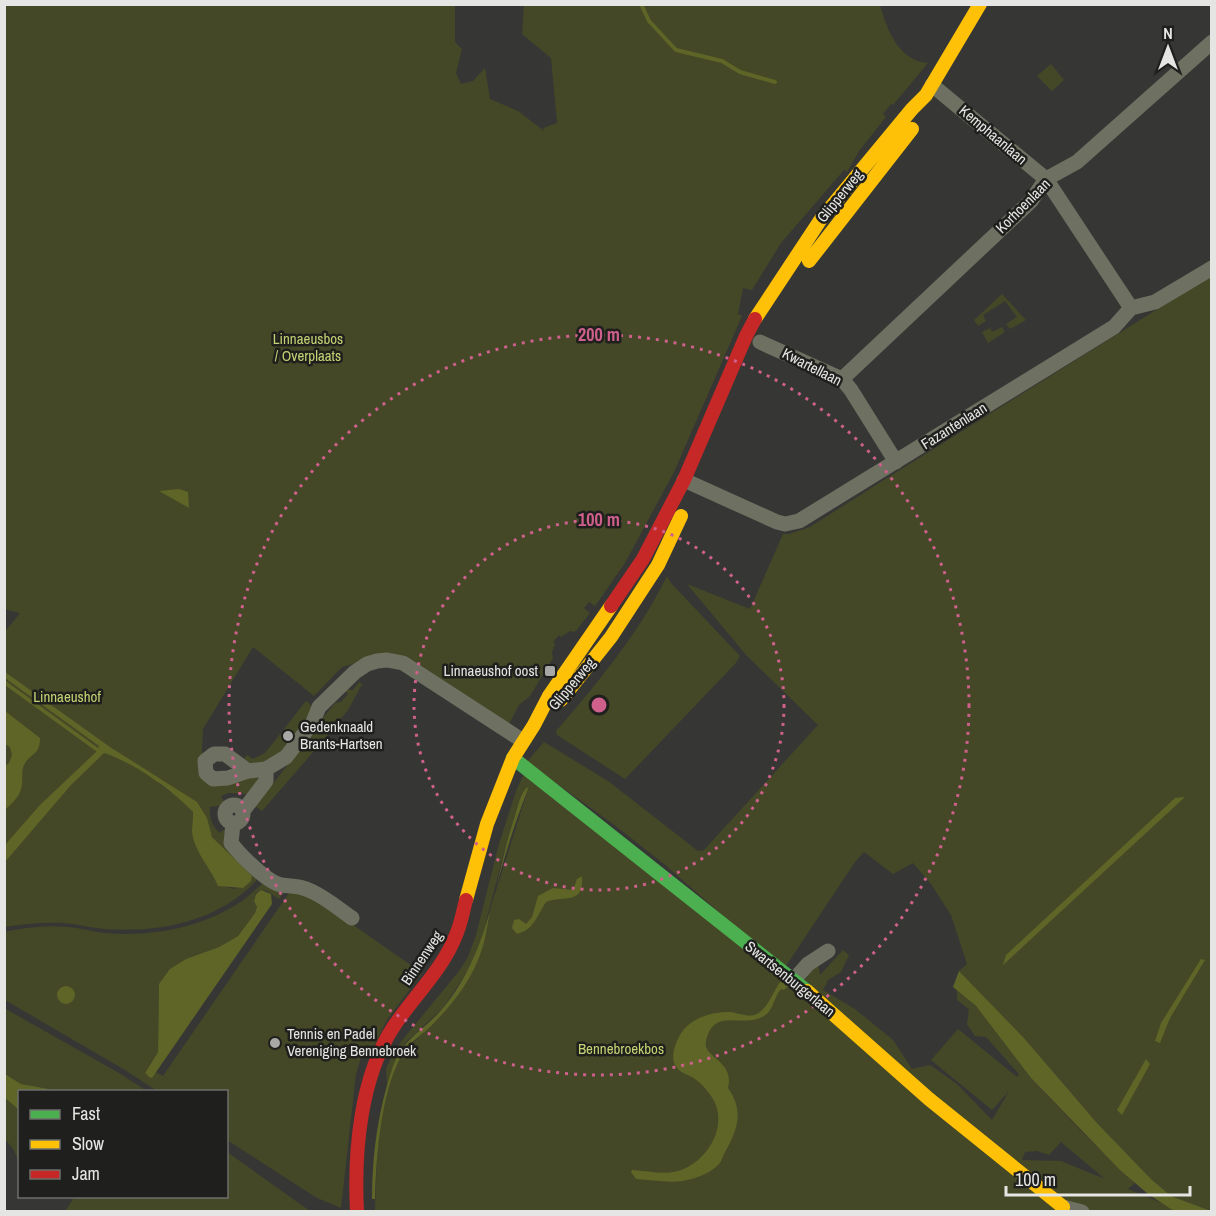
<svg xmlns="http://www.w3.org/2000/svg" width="1216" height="1216" viewBox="0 0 1216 1216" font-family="'Archivo Narrow',sans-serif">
  <rect width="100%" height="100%" fill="#363734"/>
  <path fill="#444827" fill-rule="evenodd" d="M5 5H455V42L462 49 456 73 461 84 473 81 485 68 490 99 518 111 544 131 543 128 557 123 551 58 522 34 524 5H880C887 30 899 61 928 63L893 105 891 104 883 114 886 117 859 151 847 172 844 170 781 243 752 290 743 288 738 314 742 316 674 472 625 563 595 606 589 602 584 608 590 613 575 632 570 631 561 637 559 635 553 642 555 644 552 652 553 658 530 696 519 705 509 724 385 655 342 667 314 696 253 647 203 729 201 772 270 773 250 794 228 793 221 796 225 804 223 805 210 807C209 818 212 826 220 833L225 829 257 875 256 881C217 922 159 933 104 929 91 928 77 924 64 923 44 922 24 924 5 927L4 633 20 613 4 609ZM160 781 207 818 209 832 217 843 252 876 235 889 218 885C211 868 194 852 192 832 192 826 193 819 193 812L183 801 158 783Z
    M1051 64 1064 80 1052 91 1037 76Z
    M1211 275V1211L1171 1196 1151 1179 1097 1123 1024 1038 959 971 967 964 951 915 931 884 913 863 893 874 864 852 855 862 784 969 664 864 613 824 527 762 544 742 608 781 698 851 704 850 818 725 746 655 687 584 750 609 783 534H789L810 527C943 442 1078 360 1211 275Z
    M1002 294 1026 320 1010 329 1006 324 1017 317 1005 301 983 315 986 321 978 326 974 320Z
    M1002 327 1005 332 988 343 982 332 990 328 992 332Z
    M667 576 671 583 740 656 735 664 625 779 557 735 556 731C597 684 639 633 667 576Z
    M359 682 362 684 348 710 330 732 319 723 335 703 341 702 348 694 343 689 353 690Z
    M306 701 310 704 313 709 296 736 284 729Z
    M318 727 328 735 262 811 255 806Z
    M280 734 291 744 267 767 242 761 247 755 253 759 265 753Z
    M524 774 799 983 807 978 810 966 817 959 820 975 843 950 849 955 841 972 828 980 823 990 855 1009 893 1040 912 1069 930 1065 957 1084 992 1120 1009 1091 992 1110 931 1060 958 1029 1017 1077 1019 1074 986 1037 975 1036 967 1024 969 1009 957 1000V990L976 1006 1031 1078 1084 1134 1135 1183 1128 1189 1181 1211 375 1212C378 1160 374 1075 417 1039L469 977 528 789 504 852 482 937 469 969 443 1008 408 1040 398 1053 387 1085 386 1068 400 1043 459 971 468 957 476 935 499 844 516 791ZM1061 1142 1105 1179 1061 1161 1022 1160 1025 1152 1037 1151 1049 1155Z
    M263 883 287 888 279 899 267 891 261 890 256 893 254 901 257 907 255 913 238 936 219 947 186 959 159 984 158 1052 145 1073 149 1077H152L156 1072 163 1076 289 893 306 892 422 973 387 1020 368 1058 361 1057 356 1074 341 1208 317 1198 227 1140 226 1092 157 1091 125 1070 5 1000 4 932C26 927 47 925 69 927 81 928 93 932 105 933 152 937 202 928 242 901 249 896 256 889 263 883Z
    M4 1008 119 1073 147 1091H50L49 1089 21 1084 5 1073Z
    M5 1098 19 1110V1163L14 1150 5 1139Z
    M227 1152 310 1211 65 1212 74 1197 226 1196Z"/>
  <path fill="#5e6526" d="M179 489 188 492 189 508 159 491Z
    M5 672 110 747 197 802 207 818 212 837 252 876 251 881 243 888 218 886C211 868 194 852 192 832 192 826 193 819 193 812 172 790 133 762 104 753L71 785 5 862 4 846 40 805 96 752 99 746 5 678Z
    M5 711 40 738C40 756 30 753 24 765 21 772 23 776 22 784 21 796 13 802 5 810V766L9 763 12 755 10 747 5 744Z
    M527 787 528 789C513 828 500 870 490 911 487 927 485 944 478 960 468 985 450 1007 431 1026 423 1034 413 1040 407 1048 381 1081 376 1158 375 1199H372C372 1155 378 1111 392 1069 403 1037 424 1031 444 1007 460 987 472 964 481 939 496 900 501 856 515 816 518 806 520 795 527 787Z
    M1185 797 1003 965 1006 955 1175 798Z
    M582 876C584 906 565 895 546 902 538 914 534 930 517 934L512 928 514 920 519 919 526 924 532 917 538 896 553 888 573 890 577 879Z
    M261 890 271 894 272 904 152 1078 149 1077 145 1073 158 1052 159 984 170 969 186 959 219 947 238 936 255 913 257 907 254 901 256 894Z
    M1201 959 1205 960 1170 1018 1160 1043 1155 1041 1161 1023Z
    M959 971 1024 1038 1097 1123 1151 1179 1171 1196 1211 1211H1174L1148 1194 1120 1170 1031 1078 976 1006 953 987Z
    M781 981 788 986 784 990 781 989C773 998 774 1010 764 1016 742 1029 714 1006 706 1041 702 1058 735 1060 728 1088 745 1112 737 1131 724 1154 722 1158 721 1163 717 1166 709 1174 694 1179 683 1181 668 1183 651 1180 636 1179L631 1172 632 1170C646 1171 665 1175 678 1171 707 1163 731 1124 711 1096 707 1090 701 1083 695 1079 688 1074 678 1073 674 1063 671 1053 677 1038 684 1029 695 1017 714 1011 730 1012 738 1013 749 1018 757 1014 769 1007 773 991 781 981Z
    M57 995a9 9 0 1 1 18 0a9 9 0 1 1-18 0Z
    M1146 1059 1150 1064 1122 1115 1117 1110Z
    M4 1073 21 1084 49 1089 50 1091 20 1092 19 1110 5 1098Z"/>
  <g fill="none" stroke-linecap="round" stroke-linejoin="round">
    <path stroke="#5e6526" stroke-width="4" d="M641 4 649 21 676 50 722 61 740 72 775 82
      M4 682 99 751"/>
    <path stroke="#6e7062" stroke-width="15" d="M932 85 1046 179 1131 308
      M760 342 842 379 851 390 896 462
      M842 379 1031 201 1046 179 1077 162 1212 42
      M684 480 777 522 785 524 799 521 1114 327 1131 308 1155 302 1212 268
      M248 771 225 754H214L205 761 206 773 213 779 228 778 248 771 266 769 286 757 313 722 319 707 355 672 367 664 377 661 387 660 403 663 523 741
      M225 814a9 9 0 1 1 18 0a9 9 0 1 1-18 0Z
      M243 811 266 781V769
      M233 824 231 843C240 855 267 882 281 885 295 887 299 885 313 892 326 898 339 909 352 918
      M793 981 808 964 828 951
      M1063 1207 1082 1212"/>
    <path stroke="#4caf50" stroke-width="14" d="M513 758 807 991"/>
    <path stroke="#ffc107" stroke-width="14" d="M809 261 912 129
      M755 319 821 219 912 109 926 95 980 4
      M561 700 611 637 658 565 681 516
      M466 900 487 824 513 758 534 725 549 696 611 606
      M807 991 929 1099 1063 1207 1062 1212"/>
    <path stroke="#c62828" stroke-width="14" d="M611 606 643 559 684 480 746 336 755 319
      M357 1212C354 1152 360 1077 394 1026 414 996 443 969 456 935 461 924 463 911 466 900"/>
  </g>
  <g fill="none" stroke="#ce608b" stroke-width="3" stroke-dasharray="3 6">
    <circle cx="599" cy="705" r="185"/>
    <circle cx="599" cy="705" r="370"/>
  </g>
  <g fill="#a8a9a6" stroke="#1f1f1d" stroke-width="2">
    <rect x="544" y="665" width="12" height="12" rx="3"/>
    <circle cx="288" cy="736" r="6"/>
    <circle cx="275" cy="1043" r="6"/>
  </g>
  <g text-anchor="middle" stroke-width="5" stroke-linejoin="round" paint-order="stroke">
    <g font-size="15" fill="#e5e6e3" stroke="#1f1f1d">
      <text transform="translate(993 135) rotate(40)" y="5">Kemphaanlaan</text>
      <text transform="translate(840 196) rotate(-51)" y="5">Glipperweg</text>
      <text transform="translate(1023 206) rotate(-45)" y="5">Korhoenlaan</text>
      <text transform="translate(812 367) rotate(27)" y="5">Kwartellaan</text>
      <text transform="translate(954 426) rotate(-32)" y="5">Fazantenlaan</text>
      <text transform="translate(572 684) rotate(-50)" y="5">Glipperweg</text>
      <text transform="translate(422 958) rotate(-56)" y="5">Binnenweg</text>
      <text transform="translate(790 979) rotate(39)" y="5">Swartsenburgerlaan</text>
    </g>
    <g font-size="15" fill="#c5d372" stroke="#1f1f1d">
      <text x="308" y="344">Linnaeusbos<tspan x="308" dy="17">/ Overplaats</tspan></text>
      <text x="67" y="702">Linnaeushof</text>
      <text x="621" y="1054">Bennebroekbos</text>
    </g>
    <g font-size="15" fill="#e5e6e3" stroke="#1f1f1d" text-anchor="start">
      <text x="538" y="676" text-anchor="end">Linnaeushof oost</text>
      <text x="300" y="732">Gedenknaald<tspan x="300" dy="17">Brants-Hartsen</tspan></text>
      <text x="287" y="1039">Tennis en Padel<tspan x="287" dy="17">Vereniging Bennebroek</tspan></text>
    </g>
  </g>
  <circle cx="599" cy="705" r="9" fill="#ce608b" stroke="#1f1f1d" stroke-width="3"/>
  <g font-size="18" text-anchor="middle" font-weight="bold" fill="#ce608b" stroke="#1f1f1d" stroke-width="5" stroke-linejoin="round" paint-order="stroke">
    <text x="599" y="341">200 m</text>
    <text x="599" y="526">100 m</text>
  </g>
  <rect width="1216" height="1216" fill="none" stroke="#e5e6e3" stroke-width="12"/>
  <rect x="18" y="1090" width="210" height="108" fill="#1f1f1d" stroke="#6e6f6c" stroke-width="1.5"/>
  <rect x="30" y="1110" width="30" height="9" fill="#4caf50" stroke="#6e6f6c" stroke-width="1.5"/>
  <text x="72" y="1120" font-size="18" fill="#e5e6e3">Fast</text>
  <rect x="30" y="1140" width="30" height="9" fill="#ffc107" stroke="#6e6f6c" stroke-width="1.5"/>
  <text x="72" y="1150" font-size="18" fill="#e5e6e3">Slow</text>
  <rect x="30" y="1170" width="30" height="9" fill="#c62828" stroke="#6e6f6c" stroke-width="1.5"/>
  <text x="72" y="1180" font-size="18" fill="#e5e6e3">Jam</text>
  <g transform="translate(1168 48)" stroke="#1f1f1d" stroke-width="4.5" paint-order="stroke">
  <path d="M0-4.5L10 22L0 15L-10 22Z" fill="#e5e6e3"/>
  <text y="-9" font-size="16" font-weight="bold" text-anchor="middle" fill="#e5e6e3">N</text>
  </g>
  <path d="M1006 1186v9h184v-9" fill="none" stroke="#e5e6e3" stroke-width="3"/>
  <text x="1015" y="1186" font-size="18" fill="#e5e6e3" stroke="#1f1f1d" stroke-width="4.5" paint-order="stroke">100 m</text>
</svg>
